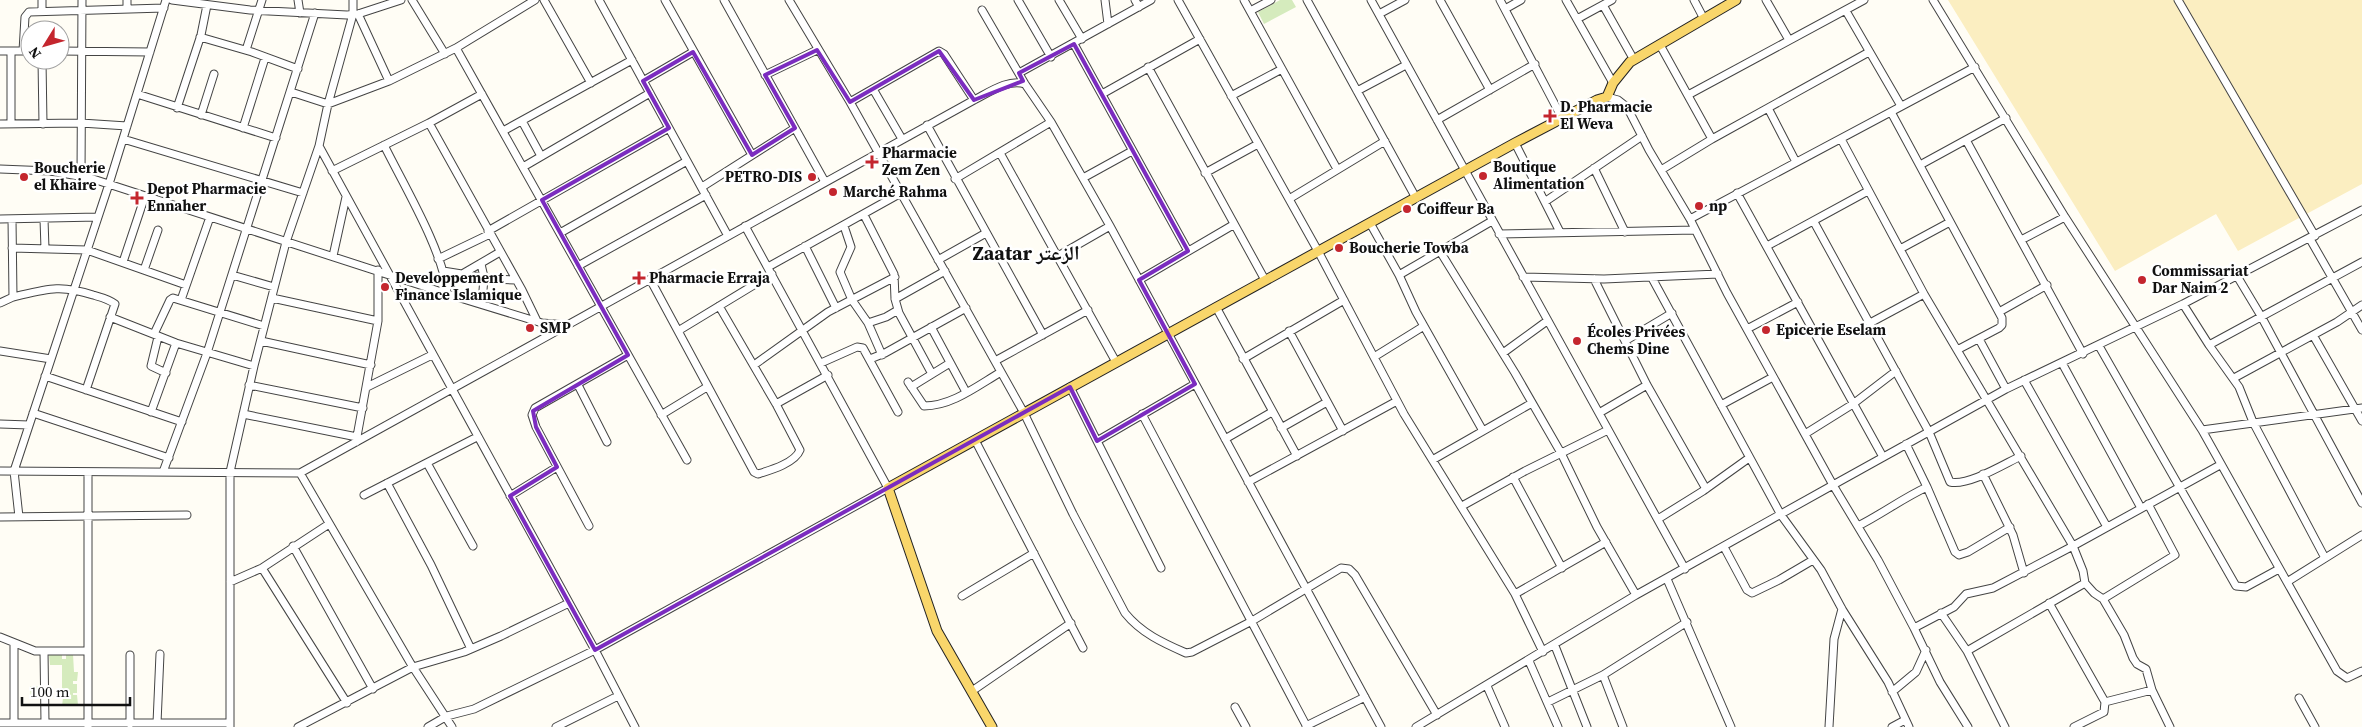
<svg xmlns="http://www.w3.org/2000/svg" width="2362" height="727" viewBox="0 0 2362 727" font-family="'Source Serif 4','Noto Naskh Arabic',serif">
  <rect width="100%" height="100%" fill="#fffdf5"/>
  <path fill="#d5ebbd" d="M1280 0H1292L1296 7 1264 24 1258 12Z
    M62 654V659H66V654H73L74 672H78L77 681H73V684H77V693H73V695H77L78 705 62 706 63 698H66V694L62 693V665H50L49 655Z
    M30 686 43 687 41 698H31Z"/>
  <path fill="#fbeec1" d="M1948 0H2362V184L2238 251 2216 214 2115 271Z"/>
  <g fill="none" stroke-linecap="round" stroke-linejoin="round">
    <defs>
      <path id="minor" d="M127 0V9
        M172 0 250 10 347 15 358 14 401 0
        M298 0 300 13
        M412 0 445 54
        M535 0 456 48 687 460
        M544 0 591 83
        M599 0 728 236
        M665 0 752 155
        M724 0 825 182
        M789 0 850 102 1024 413 1073 514 1125 613C1141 633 1163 643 1186 653L1192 652 1252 621 1341 568 1349 569 1355 575 1437 715
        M1018 0 1051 57
        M1059 0 1082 39
        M1105 0 1108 24
        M1135 0 1139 7
        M1178 0 1318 251 1404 414 1515 594 1543 652
        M1244 0 1337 169
        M1307 0 1416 198
        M1371 0 1685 569
        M1440 0 1490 90
        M1500 0 1562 118
        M1566 0 1613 83
        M1694 0 1704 19
        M1766 0 1789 40
        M1933 0 2065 217 2202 430 2287 582
        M2178 0 2315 236
        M1603 5 1634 60
        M1505 9 1521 0
        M982 10 1025 84 1051 122 1110 226 1381 727
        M42 11V0
        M1250 11 1271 0
        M1846 11 1901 106
        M358 14 389 81
        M1379 14 1405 0
        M1577 19 1612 0
        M200 37 252 52 298 69
        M1074 44 1188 251
        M1660 45 1712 139
        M246 50 262 0
        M0 51H30
        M11 51V124
        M23 51 25 17 29 12 164 8
        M60 51 150 52
        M42 60 43 124
        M1148 67 1265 280
        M1019 73 1151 0
        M765 75 817 50
        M643 81 693 52
        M873 89 902 139
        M1357 91 1406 65
        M291 92 328 104 353 14V0
        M137 94 276 138
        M1102 94 1200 39
        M1688 95 1864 0
        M1231 96 1282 69
        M1607 97 1618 100 1627 107 1649 150 1690 219 1727 293 1833 485 2006 389 2183 304 2362 210
        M850 102 939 51 944 54 974 100
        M177 108 201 35 207 5
        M1768 108 1796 162
        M1891 112 2002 318V325L1999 328 1957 350
        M201 115 214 74
        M1437 120 1535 64
        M522 121 541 156
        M429 123 522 290 537 321
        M0 124 81 123 127 126
        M927 125 1043 335
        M243 128 265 58
        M503 131 632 60
        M123 139 303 193
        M1841 139 1924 294 2073 546 1993 588 1966 594 1954 607 1914 628
        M1966 140 2083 354
        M1515 143 1560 232
        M384 145C403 184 443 250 447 292
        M319 146 328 104 389 81 456 48
        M1000 153 1116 362
        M1920 165 2006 118
        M523 167 650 93
        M1594 168 1625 232
        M0 169 50 171 90 178 457 297 542 323 566 325
        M1661 170 1712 139 1869 52
        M332 171 429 123 482 94
        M1205 173 1258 144
        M81 176 82 0
        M1083 178 1132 151
        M955 179 1051 122
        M702 187 795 128
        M1737 193 1883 457
        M1289 199 1385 141
        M1546 201 1642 136
        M864 215 894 274 895 299 899 313 932 374
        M0 219 98 217
        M44 219 45 249
        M1690 219 1975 67
        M1814 222 1929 432 1950 482C1969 486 2004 464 2021 456
        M1370 223 1399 275 1416 312 1483 431
        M844 226 851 247 840 272 852 300 868 323 886 317 898 310
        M488 231 669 128
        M560 233 687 161
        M1499 234 1695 230
        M2310 239 2362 330
        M2021 240 2065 217
        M805 246 836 308
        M1767 246 1868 191
        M12 248 87 250 186 285
        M1900 249 1950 222
        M1441 253 1515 373 1561 453 1597 527 1636 595
        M333 256 346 197
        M1058 256 1110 226
        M438 259 490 234
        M938 260 986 233
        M123 262 145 196
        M481 264 484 277 482 304
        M578 266 706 195
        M768 267 901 193
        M144 270 158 230
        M443 271 493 279 516 280
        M464 273 500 252
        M232 275 274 287
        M1399 275 1492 221
        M2237 276 2261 316 2362 503
        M1523 277 1604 279 1718 274
        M1652 278 1781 515 1821 570 1842 609 1888 682 1909 727
        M650 279 754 472 758 474C771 470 795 463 800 450L776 404 719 306
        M1594 279 1647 385 1706 489
        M1139 280 1233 225
        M13 297C47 289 60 284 93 295 100 297 109 299 115 304L86 390
        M272 298 378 321
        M895 299 945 271
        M181 300 210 217
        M0 303 13 297 12 219
        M2183 304 2209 345 2362 262
        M1216 307 1297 456
        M1999 312 2047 285
        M110 317 176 343 254 366
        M868 323 882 355
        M1870 323 1924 294
        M931 327 966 392
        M1747 329 1798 302
        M678 331 772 274
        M1289 331 1343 431
        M154 334 170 300 173 298 264 326
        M2313 335 2362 421
        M158 337 151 366 166 373
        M1979 339 2006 389
        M261 341 371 365
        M1625 341 1672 313
        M2209 345 2239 387 2253 422 2325 558
        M2099 346 2236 586 2246 587 2279 569
        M0 351 51 359
        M1503 353 1547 321
        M1374 357 1424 326
        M870 359 885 353 966 308
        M1243 359 1344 300
        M995 361 1088 310
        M821 363 857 347 863 348 898 412
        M2062 363 2141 508
        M754 365 828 312 895 277
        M45 376 182 422
        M2234 378 2337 322 2362 305
        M2024 380 2107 527
        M908 382 924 406C952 406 977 386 1001 372
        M249 385 363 408
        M578 385 607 442
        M367 387 432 355
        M911 387 950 363
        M1070 387 1097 441
        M776 404 828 375
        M1721 405 1773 377
        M151 412 176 343
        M33 413 169 458
        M1599 413 1647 385
        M243 414 357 437
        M1142 414 1307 727
        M661 415 707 387
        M0 424 29 425
        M1281 428 1327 402
        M2202 430 2362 408
        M1805 434 1853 404 1896 371
        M1225 439 1272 412
        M975 440 1083 648
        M356 442 378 321V270
        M1434 459 1532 403
        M427 463 473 546
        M0 471 300 473 974 100C988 93 1009 78 1025 84
        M88 472V727
        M163 472 207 353 315 13
        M300 473 411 664 452 727
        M1983 474 2013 535 2024 573
        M1513 477 1562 568
        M1248 482 1397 401
        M387 483 431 565 471 649
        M1927 487 1955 552 1959 555 1968 552 2010 527
        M364 495 477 437
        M510 496 557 467
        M1462 506 1525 471 1608 430
        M0 517 187 515
        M19 517 14 471 109 184 166 0
        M1658 519 1703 491 1749 458
        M589 526 536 427 532 415 535 408 628 355
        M1858 526C1882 514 1903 498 1927 487L1906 444
        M2362 535 2287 582 2337 671 2347 678 2362 671
        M293 546 373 689
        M1724 547 1747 590 1752 593 1779 580 1813 560
        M262 568 329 524
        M1161 568 1097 441 1195 384
        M1667 579 1731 727
        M230 582 262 568 347 703
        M2085 583 2094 593 2103 599 2175 555 2148 504
        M1515 594 1606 542
        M962 596 1034 553
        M2103 599 2124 635 2133 658 2137 664 2146 669 2152 690 2105 702
        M2049 603 2105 702 2104 712 2074 727
        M1941 613 1967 651 2005 727
        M0 637 35 651H87
        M14 643V723
        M1555 646 1587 727
        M44 651 45 723
        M1967 651 2085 583 2083 571 2073 546 2220 465
        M130 655V724
        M1529 661 1558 727
        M1603 675 1623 727
        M1487 686 1505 727
        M2152 690 2170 727
        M972 691 1071 623
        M1892 692 1916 672 1926 650
        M2299 698 2315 727
        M1548 702 1603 675 1687 622
        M1235 707 1246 727
        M0 723H230
        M157 723 160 654
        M1306 726 1365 697
        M230 727V472L254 366 286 242 319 146 595 650 635 727
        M298 727 413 667 464 652 501 636 569 603
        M428 727 447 716 474 709 595 650 888 488 745 226
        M556 727 618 696
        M1416 727 1636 595 1833 485 1878 560 1914 628 1940 682 1968 727
        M1829 727 1834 639 1842 609
        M1892 727 1905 720"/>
      <path id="major" d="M992 727 937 631 888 488 1515 143 1597 100 1607 97 1613 83 1630 62 1736 0"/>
    </defs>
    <use href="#minor" stroke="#444" stroke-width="9"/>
    <use href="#major" stroke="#222" stroke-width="11"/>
    <use href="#minor" stroke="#fff" stroke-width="7"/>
    <use href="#major" stroke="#f9d66b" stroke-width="9"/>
  </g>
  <path fill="none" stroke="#7b2cbf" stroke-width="4" stroke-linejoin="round" d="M1074 44 1188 251 1139 280 1195 384 1097 441 1070 387 595 650 510 496 557 467 536 427 533 411 628 355 542 200 669 128 643 81 693 52 752 155 795 128 765 75 817 50 850 102 939 51 974 100 1023 81 1019 73Z"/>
  <g fill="#c4262e" stroke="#fff" stroke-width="2">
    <path d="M1547.5 108.5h5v5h5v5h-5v5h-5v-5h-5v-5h5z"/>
    <path d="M869.5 154.5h5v5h5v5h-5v5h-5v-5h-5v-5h5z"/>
    <circle cx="1483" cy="176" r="5"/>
    <circle cx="24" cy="177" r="5"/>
    <circle cx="812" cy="177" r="5"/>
    <circle cx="833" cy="192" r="5"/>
    <path d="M134.5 190.5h5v5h5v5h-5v5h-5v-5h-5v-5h5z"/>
    <circle cx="1699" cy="206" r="5"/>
    <circle cx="1407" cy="209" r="5"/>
    <circle cx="1339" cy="248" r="5"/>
    <path d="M636.5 270.5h5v5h5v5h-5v5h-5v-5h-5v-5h5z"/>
    <circle cx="2142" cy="280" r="5"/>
    <circle cx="385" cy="287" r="5"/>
    <circle cx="530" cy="328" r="5"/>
    <circle cx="1766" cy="330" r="5"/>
    <circle cx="1577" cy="341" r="5"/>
  </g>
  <g text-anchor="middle" stroke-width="5" stroke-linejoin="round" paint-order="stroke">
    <g font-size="15" font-weight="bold" fill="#111" stroke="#fff" text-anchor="start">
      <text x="1560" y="112">D. Pharmacie<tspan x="1560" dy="17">El Weva</tspan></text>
      <text x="882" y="158">Pharmacie<tspan x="882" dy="17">Zem Zen</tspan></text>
      <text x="1493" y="172">Boutique<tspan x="1493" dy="17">Alimentation</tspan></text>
      <text x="34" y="173">Boucherie<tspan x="34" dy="17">el Khaire</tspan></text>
      <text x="802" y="182" text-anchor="end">PETRO-DIS</text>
      <text x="147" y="194">Depot Pharmacie<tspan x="147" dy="17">Ennaher</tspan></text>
      <text x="843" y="197">Marché Rahma</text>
      <text x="1709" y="211">np</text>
      <text x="1417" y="214">Coiffeur Ba</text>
      <text x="1349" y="253">Boucherie Towba</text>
      <text x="2152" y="276">Commissariat<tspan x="2152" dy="17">Dar Naim 2</tspan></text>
      <text x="395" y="283">Developpement<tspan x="395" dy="17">Finance Islamique</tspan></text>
      <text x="649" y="283">Pharmacie Erraja</text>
      <text x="540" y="333">SMP</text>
      <text x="1776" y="335">Epicerie Eselam</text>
      <text x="1587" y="337">Écoles Privées<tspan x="1587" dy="17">Chems Dine</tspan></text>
    </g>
    <g font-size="20" font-weight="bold" fill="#111" stroke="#fff">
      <text x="1026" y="260">Zaatar الزعتر</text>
    </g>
  </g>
  <g transform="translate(45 45) rotate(233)"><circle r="24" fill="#ffffff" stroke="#a0a0a0"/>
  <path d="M0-4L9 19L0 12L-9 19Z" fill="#c4262e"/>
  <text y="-8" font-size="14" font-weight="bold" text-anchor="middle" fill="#111111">N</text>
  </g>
  <path d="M22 697v8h108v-8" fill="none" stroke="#111111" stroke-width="2.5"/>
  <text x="30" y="697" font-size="15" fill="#111111" stroke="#ffffff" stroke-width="4" paint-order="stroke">100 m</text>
</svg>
